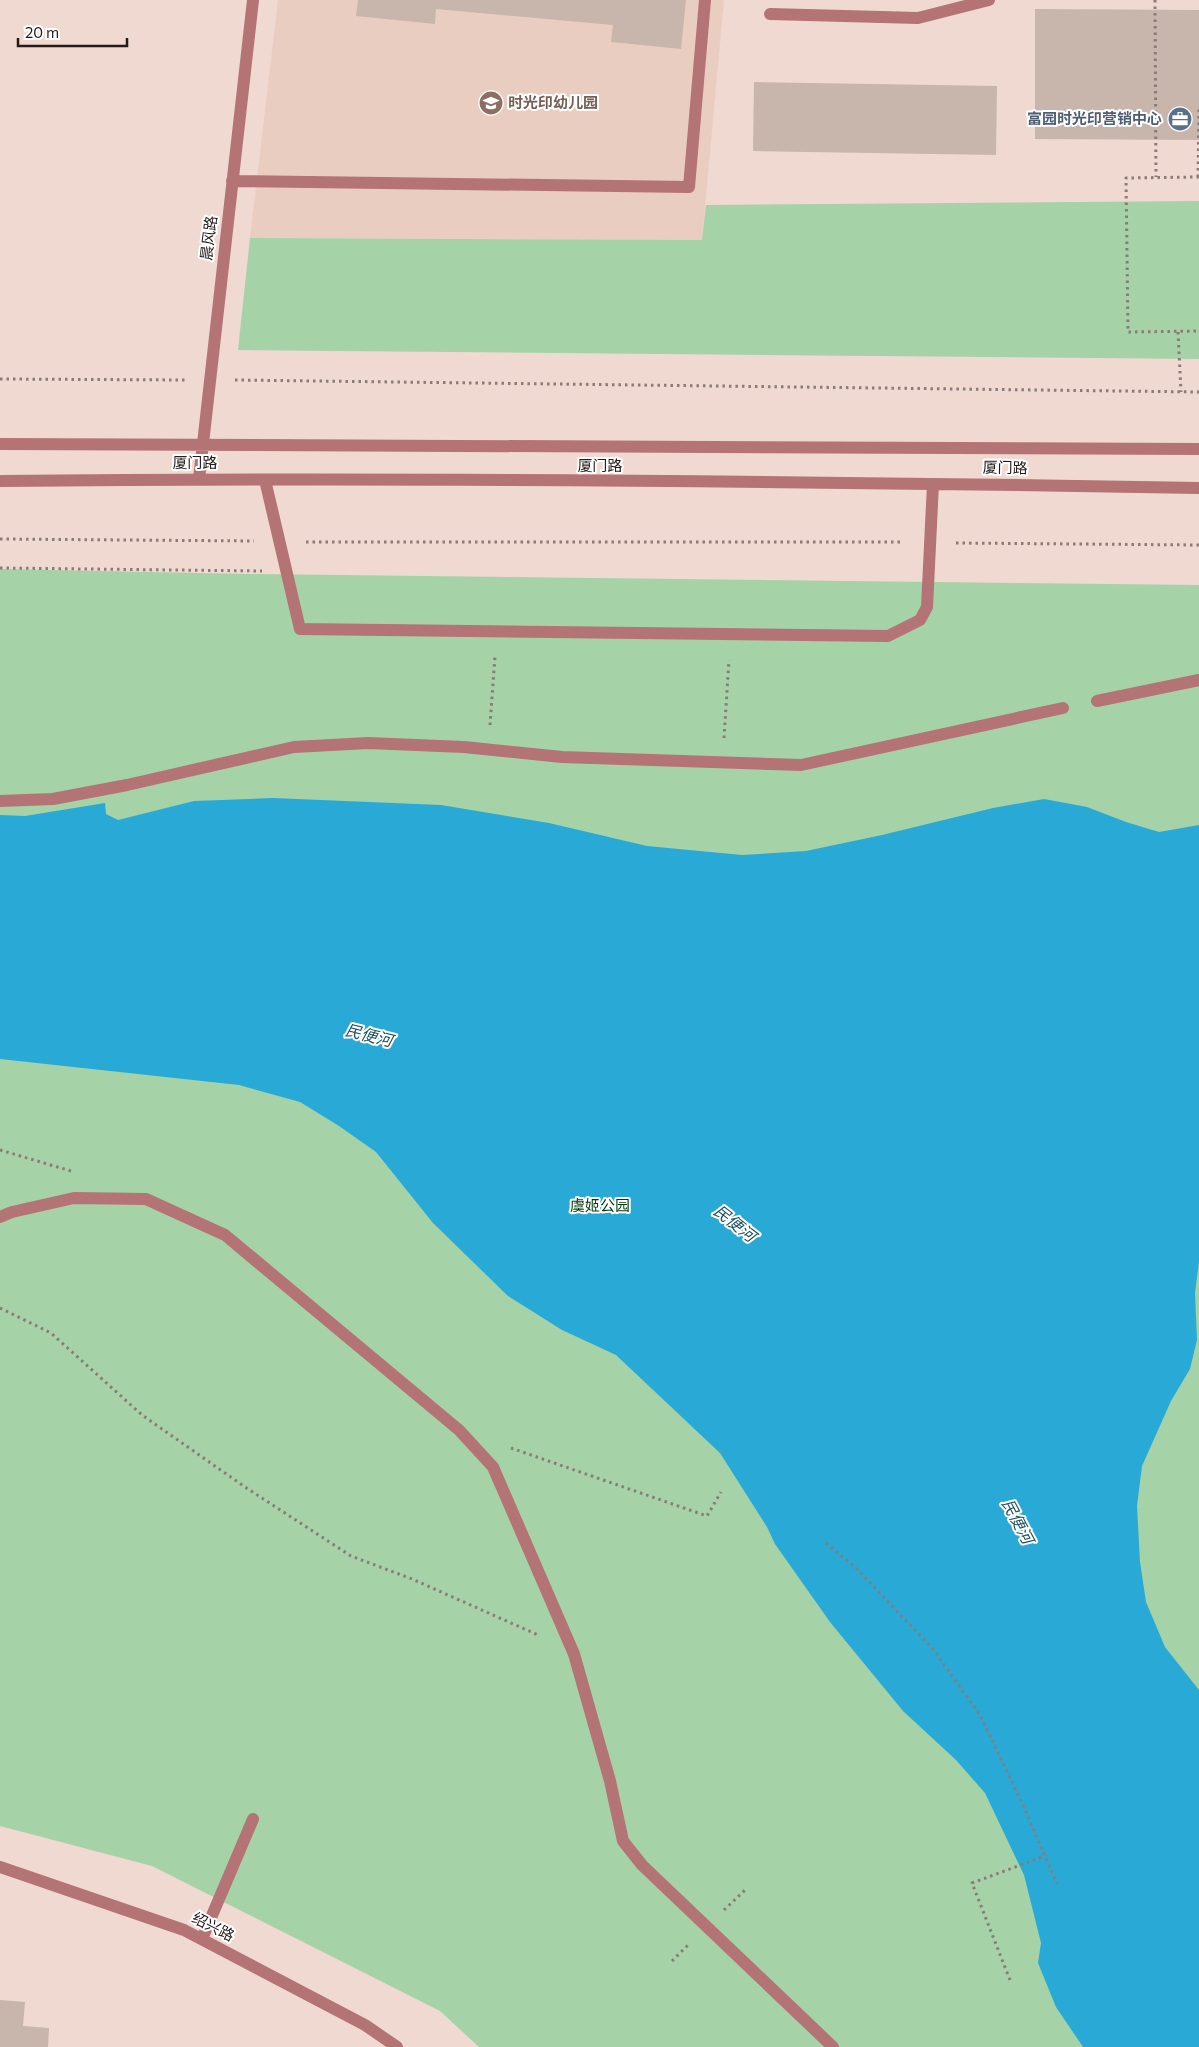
<svg xmlns="http://www.w3.org/2000/svg" width="1199" height="2047" viewBox="0 0 1199 2047" font-family="Commissioner,'Noto Sans SC',sans-serif">
  <rect width="100%" height="100%" fill="#efd9d1"/>
  <path fill="#eacdc1" d="M278 0H724L702 240 250 238Z"/>
  <path fill="#a5d2a6" d="M1199 201V359L238 350 250 238 702 240 706 205Z
    M0 569 248 574 1199 585V2047H479L440 2011 152 1866 0 1826Z"/>
  <path fill="#29aad6" d="M273 798 441 805 549 823 647 846 742 855 806 851 882 835 993 808 1044 799 1087 807 1126 822 1159 832 1199 825V1261L1195 1293 1197 1340 1190 1369 1171 1401 1142 1466 1137 1506 1140 1562 1146 1602 1165 1647 1199 1690V2047H1083L1056 2007 1038 1963 1041 1943 1024 1875 985 1793 956 1760 903 1711 830 1622 775 1544 767 1527 720 1453 616 1355 562 1330 508 1296 433 1223 376 1152 339 1126 300 1102 239 1085 0 1059V815L25 816 105 803 106 814 118 820 194 801Z"/>
  <path fill="#c8b5ab" d="M358 0H686L681 49 611 42 613 25 436 9 435 24 356 16Z
    M1035 9 1199 10V140L1035 139Z
    M754 82 997 86 996 155 753 151Z
    M0 2000 25 2002 23 2026 49 2028 48 2047H0Z"/>
  <g fill="none" stroke-linecap="round" stroke-linejoin="round">
    <path stroke="#8a7b76" stroke-width="3" stroke-dasharray="2.5 4" stroke-linecap="butt" d="M1155 0 1156 177
      M1198 177 1199 107
      M1199 177 1126 178 1128 332 1199 331
      M1178 332 1181 392
      M0 379 186 380
      M235 380 1199 392
      M0 539 254 541
      M306 542H904
      M956 543 1199 545
      M0 568 262 571
      M490 725 495 656
      M724 738 729 660
      M0 1150 71 1171
      M0 1308 51 1333 142 1415 245 1487 351 1556 412 1579 538 1635
      M511 1448 707 1516 721 1492
      M826 1543 856 1568 933 1649 980 1715 1022 1803 1057 1884
      M724 1910 745 1890
      M672 1961 689 1944
      M1010 1980 972 1883 1045 1856"/>
    <path stroke="#b47375" stroke-width="12" d="M770 14 918 18 989 0
      M232 181 689 187 705 0
      M0 444 1199 449
      M199 479 253 0
      M265 480 300 629 888 636 920 620 927 607 933 484
      M0 481C400 477 799 481 1199 488
      M1097 701 1199 680
      M0 801 53 799 127 785 294 747 368 743 464 747 562 757 801 765 1063 708
      M0 1217 12 1212 74 1198 146 1199 225 1235 459 1430 493 1467 574 1654 610 1781 623 1841 642 1865 833 2047
      M0 1867 184 1930 365 2025 397 2047
      M202 1939 253 1819"/>
  </g>
  <defs>
    <symbol id="school-disc" viewBox="-11 -11 22 22"><circle r="9.5" fill="#8d6e63" stroke="#fff"/><path d="M0-5L7-2L0 1L-7-2ZM-4 1L0 2.5L4 1V4Q0 6-4 4Z" fill="#fff"/></symbol>
    <symbol id="office-disc" viewBox="-11 -11 22 22"><circle r="9.5" fill="#5c6f8a" stroke="#fff"/><path d="M-6-3h4V-5.5h4V-3h4V5H-6ZM-1-4.5V-3h2v-1.5ZM-6 0V1H6V0Z" fill="#fff"/></symbol>
  </defs>
  <g fill-rule="evenodd">
    <use href="#school-disc" x="477" y="89" width="28" height="28"/>
    <use href="#office-disc" x="1166" y="105" width="28" height="28"/>
  </g>
  <g text-anchor="middle" stroke-width="4" stroke-linejoin="round" paint-order="stroke">
    <g font-size="15" font-weight="bold" fill="#785e54" stroke="#fff" text-anchor="start">
      <text x="508" y="108">时光印幼儿园</text>
    </g>
    <g font-size="15" font-weight="bold" fill="#4e5e75" stroke="#fff" text-anchor="end">
      <text x="1162" y="124">富园时光印营销中心</text>
    </g>
    <g font-size="15" fill="#221b18" stroke="#fff">
      <text transform="translate(209 238) rotate(-83)" y="5">晨风路</text>
      <text x="195" y="468">厦门路</text>
      <text x="600" y="471">厦门路</text>
      <text transform="translate(1005 468) rotate(1)" y="5">厦门路</text>
      <text transform="translate(213 1927) rotate(27)" y="5">绍兴路</text>
    </g>
    <g font-size="15" fill="#01380a" stroke="#fff">
      <text x="600" y="1211">虞姬公园</text>
    </g>
    <g font-size="16" font-style="italic" fill="#205164" stroke="#fff">
      <text transform="translate(369 1035) rotate(14)" y="6">民便河</text>
      <text transform="translate(735 1223) rotate(38)" y="6">民便河</text>
      <text transform="translate(1018 1521) rotate(62)" y="6">民便河</text>
    </g>
  </g>
  <path d="M18 38v8h109v-8" fill="none" stroke="#221b18" stroke-width="2.5"/>
  <text x="25" y="38" font-size="15" fill="#221b18" stroke="#ffffff" stroke-width="4" paint-order="stroke">20 m</text>
</svg>
